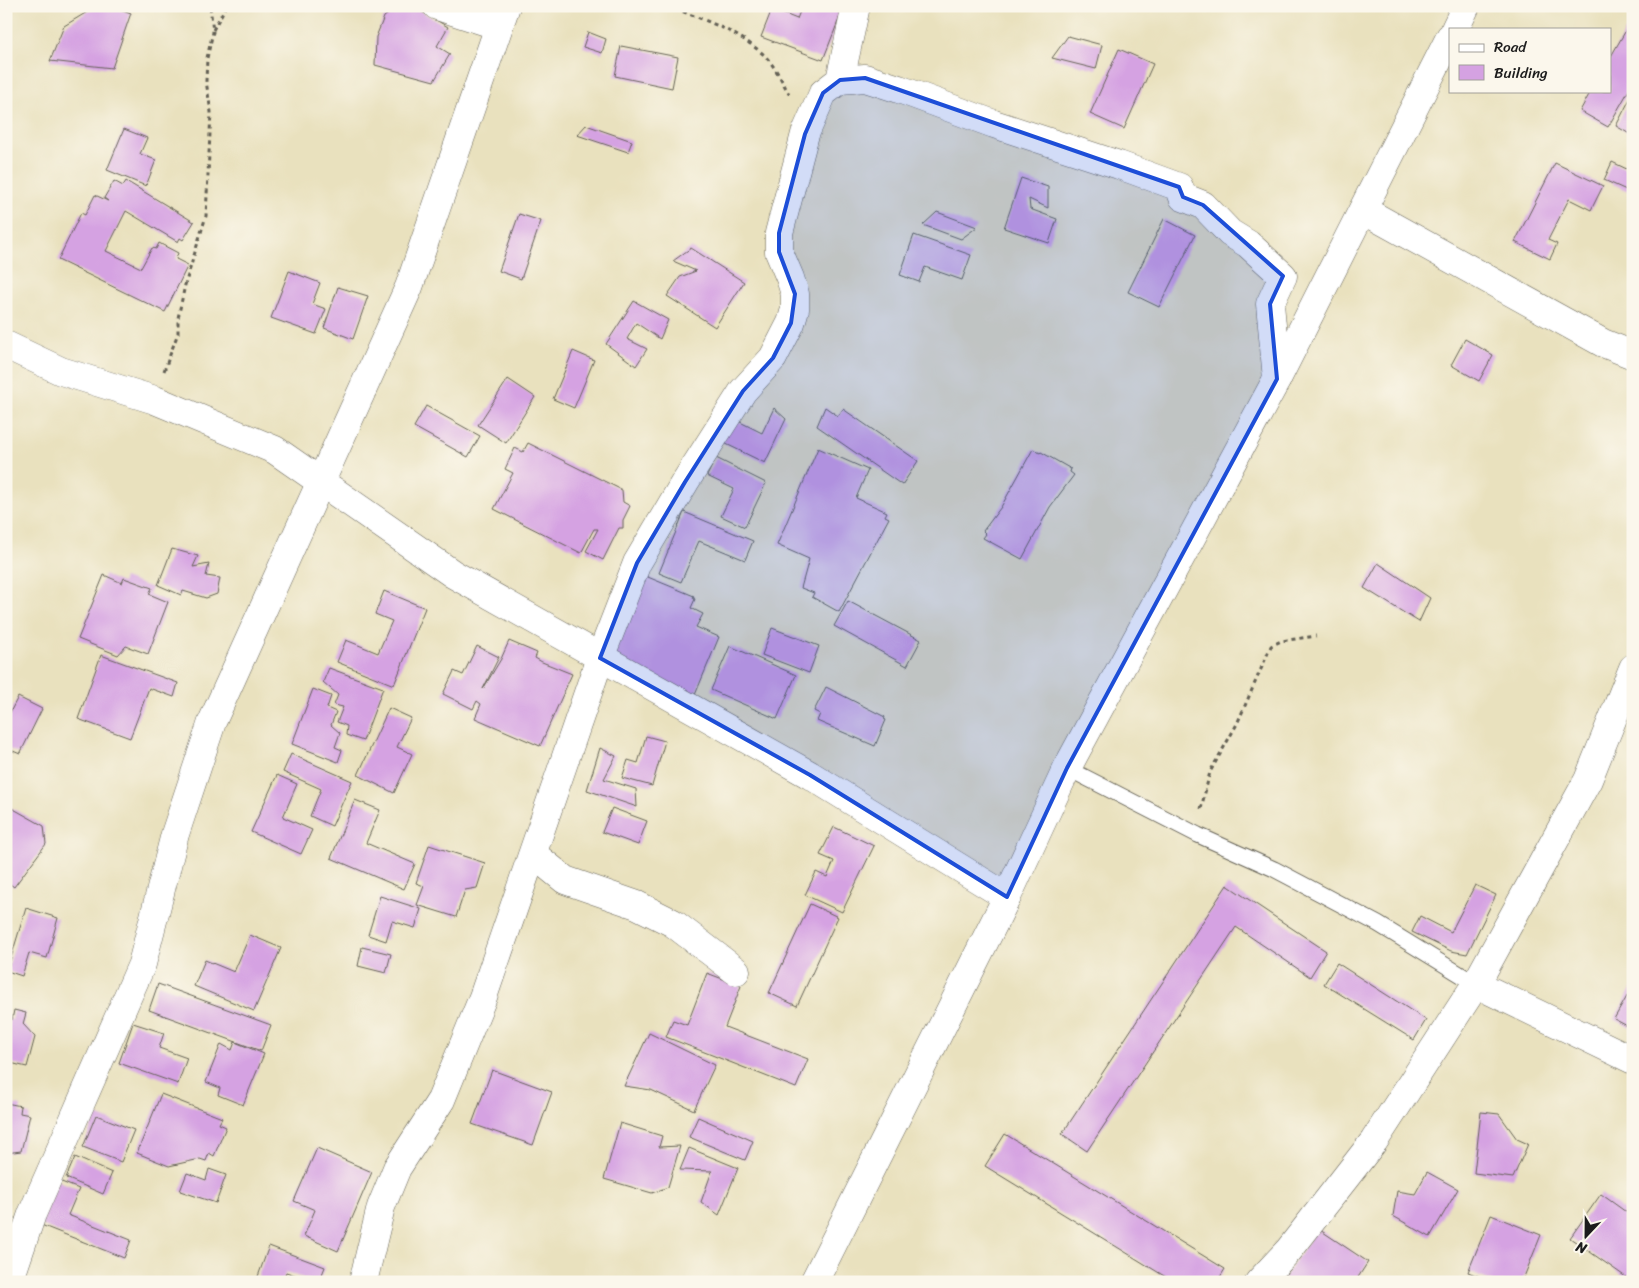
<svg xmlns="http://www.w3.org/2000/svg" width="1639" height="1288" viewBox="0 0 1639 1288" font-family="Sriracha,sans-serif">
  <rect width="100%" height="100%" fill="#fbf7ec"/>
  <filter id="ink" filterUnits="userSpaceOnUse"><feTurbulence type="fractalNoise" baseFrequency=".02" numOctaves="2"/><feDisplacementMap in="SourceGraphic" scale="10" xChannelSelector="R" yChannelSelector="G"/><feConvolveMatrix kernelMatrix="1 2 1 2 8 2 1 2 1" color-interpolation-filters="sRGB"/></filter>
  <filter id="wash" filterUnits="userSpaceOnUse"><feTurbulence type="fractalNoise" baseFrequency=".0096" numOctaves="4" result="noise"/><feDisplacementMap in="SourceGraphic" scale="20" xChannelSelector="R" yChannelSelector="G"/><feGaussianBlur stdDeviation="1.12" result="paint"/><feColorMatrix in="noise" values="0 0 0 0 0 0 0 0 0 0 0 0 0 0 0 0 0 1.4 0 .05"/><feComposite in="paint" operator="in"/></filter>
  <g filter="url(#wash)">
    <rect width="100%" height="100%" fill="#e9e1be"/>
    <g id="blocks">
      <path fill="#d5a2e2" d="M97 6H112L131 13 112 68 50 61 64 26Z
        M398 6H412L448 27 437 46 450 54 434 81 375 65 376 37 384 17Z
        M802 6H844L823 60 761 37 772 9 797 19Z
        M1633 18V83L1608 127 1580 111 1591 91H1610V58Z
        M588 32 606 39 602 53 583 47Z
        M1068 36 1102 45 1096 69 1052 58Z
        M621 46 678 57 672 88 615 76Z
        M1119 49 1153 64 1124 129 1090 114Z
        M1633 93V136L1616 126Z
        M586 125 632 141 628 152 577 135Z
        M124 129 147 138 140 154 156 160 146 186 107 170Z
        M1612 162 1633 172V193L1604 180Z
        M1555 163 1603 186 1591 210 1569 199 1548 240 1557 244 1550 259 1515 242Z
        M1021 178 1048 187V208L1029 199 1030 209 1057 219 1049 243 1004 228Z
        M114 181 123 186 126 181 194 222 183 240 180 238 178 242 126 211 106 251 141 268 152 248 156 249 159 243 178 253 176 259 188 265 165 312 58 260 81 213 85 215 95 195 108 201 104 198Z
        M937 212 977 227 961 239 923 225Z
        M519 214 541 221 521 279 499 271Z
        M1164 219 1195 235 1159 307 1128 292Z
        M914 235 971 255 962 280 925 267 919 282 900 275Z
        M691 248 744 282 715 327 667 296 680 277 696 271 673 261Z
        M289 271 320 283 312 304 326 309 316 334 271 318Z
        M338 287 368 296 353 339 324 328Z
        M634 301 668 320 660 339 636 323 627 339 647 349 636 366 606 344Z
        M1465 339 1493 355 1479 381 1451 365Z
        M573 351 594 360 574 408 553 399Z
        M508 379 535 397 506 443 478 425Z
        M426 406 480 436 468 457 414 427Z
        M825 407 838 416 843 409 918 461 902 485 817 426Z
        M774 408 786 419 765 463 720 441 732 418 762 433Z
        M528 443 622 490 623 502 630 506 623 520V528H619L603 560 586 551 598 529H594L581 553 494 509 513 473 505 469 515 448 523 452Z
        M818 448 868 470 856 498 887 512 885 516 889 518 839 612 812 597 814 593 801 588 809 559 777 545Z
        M1033 449 1040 453 1041 452 1071 469 1070 472 1074 475 1050 507 1022 559 983 538 986 534 983 531 1001 507Z
        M716 458 766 483 745 527 721 516 734 489 707 476Z
        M684 512 753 541 745 560 699 541 681 582 659 573Z
        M172 549 198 556 193 567 209 564 206 576 220 578 217 594 206 598 183 591 181 595 158 585Z
        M1378 563 1430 598 1419 622 1364 588Z
        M638 573 694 596 693 598 695 599 691 608 703 614 696 627 719 637 695 695 603 657Z
        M104 575 122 583 124 578 152 588 149 594 168 602 148 654 126 646 118 655 78 639Z
        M384 591 425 608 394 685 337 662 346 640 378 653 392 621 375 614Z
        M848 601 921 640 907 666 834 626Z
        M772 628 819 646 809 673 762 655Z
        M509 641 537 653 535 658 542 662 572 674 540 746 475 718 481 704 477 701 473 709 443 694 454 671 463 675 477 646 499 657 483 689 501 659Z
        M730 646 796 675 777 719 711 690Z
        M101 655 178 683 174 697 149 688 130 738 78 719Z
        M329 668 383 688 363 741 346 735 347 726 337 722 343 707 334 705 338 695 323 682Z
        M826 687 885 717 884 719 886 720 875 746 817 721 820 714 814 711Z
        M313 689 331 696 327 708 336 712 331 725 340 733 335 747 342 750 338 762 292 744Z
        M18 697 42 709 20 754 6 748V720Z
        M389 708 411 718 397 747 412 754 394 793 358 775Z
        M646 736 665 741 652 786 622 778 628 760 638 763Z
        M600 748 616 756 604 779 636 789 637 807 587 790Z
        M291 754 352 781 332 826 310 816 321 789 283 772Z
        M277 775 297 784 283 817 312 830 301 854 251 832Z
        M355 800 380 810 366 843 415 864 404 889 331 858Z
        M10 807 44 826 46 844 14 887 6 881V809Z
        M612 808 647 821 638 845 602 832Z
        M834 827 874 846 842 912 805 895 816 872 827 877 834 861 820 855Z
        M429 845 485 863 477 888 465 890 456 917 417 905 424 886 416 883Z
        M1227 885 1326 951 1310 977 1236 927 1087 1151 1062 1134Z
        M1475 885 1496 895 1467 954 1451 951 1412 932 1420 916 1451 932Z
        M380 896 421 909 415 928 392 921 386 941 368 935Z
        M810 904 838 917 797 1006 769 993Z
        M26 908 58 918 47 958 29 953 22 976 7 971Z
        M250 935 281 948 254 1011 194 986 205 960 234 972Z
        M362 947 391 954 386 973 358 966Z
        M1337 963 1426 1020 1414 1040 1324 984Z
        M707 973 741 986 725 1027 808 1059 796 1088 666 1037 673 1020 687 1025Z
        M158 984 271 1025 261 1051 149 1010Z
        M1633 986V1029L1614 1019Z
        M14 1010 26 1013 23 1024 35 1037 27 1067 6 1062V1018L12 1020Z
        M133 1023 164 1033 159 1048 187 1058 178 1084 119 1063Z
        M649 1033 715 1065 694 1110 651 1090 624 1086Z
        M235 1042 264 1054 243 1105 218 1095 220 1088 206 1082 221 1044 232 1050Z
        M492 1070 552 1092 533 1145 472 1124Z
        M161 1094 222 1118 219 1124 226 1127 214 1156 209 1153 206 1161 200 1159 169 1166 137 1153Z
        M6 1103 21 1106 20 1113 30 1115 21 1151 6 1153Z
        M1481 1112 1499 1114 1517 1139 1528 1144 1513 1178 1474 1173Z
        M96 1115 134 1130 121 1162 83 1147Z
        M698 1117 753 1141 745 1160 689 1137Z
        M620 1123 662 1136 659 1147 680 1146 668 1187 652 1193 604 1179Z
        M1005 1134 1225 1269 1217 1282H1174L985 1166Z
        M317 1148 372 1172 338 1251 304 1236 315 1210 294 1201Z
        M689 1148 738 1168 719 1215 701 1202 712 1171 680 1170Z
        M75 1157 112 1173 103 1194 66 1178Z
        M209 1169 226 1175 216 1203 180 1191 187 1173 206 1180Z
        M1427 1172 1458 1189 1430 1237 1393 1216 1397 1191 1415 1194Z
        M54 1179 79 1189 68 1215 131 1240 124 1258 36 1223Z
        M1601 1194 1633 1217V1282L1570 1238Z
        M1491 1215 1541 1235 1522 1282H1493L1468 1272Z
        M1317 1228 1368 1262 1355 1282H1286L1283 1280Z
        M269 1246 325 1267 319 1282H315L286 1272 282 1282H256Z"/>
    </g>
  </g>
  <g filter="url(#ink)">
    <use href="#blocks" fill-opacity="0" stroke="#646155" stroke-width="1"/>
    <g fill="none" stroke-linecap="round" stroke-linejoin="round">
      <defs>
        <path id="lane" d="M1067 768 1198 835 1274 869 1378 924 1476 984"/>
        <path id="street" d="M437 6 499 26
          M840 80 856 6
          M1363 210 1603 343 1633 355
          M6 345 61 371 155 400 275 450 453 574 810 775 1007 897
          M533 854 565 880 637 905 673 923 736 971
          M1476 984 1633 1060
          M9 1282 32 1214 142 964 175 834 212 722 409 287 506 6
          M363 1282 381 1207 397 1168 441 1100 483 997 600 658 637 563 685 482 743 391 773 358 791 323 795 309V294L790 278 779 252V233L805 134 823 93 840 80 865 78 899 89 994 124 1119 165 1179 187 1183 197 1203 205 1230 233 1248 244 1283 276 1270 304 1277 379
          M1259 1282 1289 1250 1374 1141 1476 984 1588 780 1633 668"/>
        <path id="secondary" d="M1455 29 1466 6
          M814 1282 1007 897 1067 768 1277 379 1450 37"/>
      </defs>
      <use href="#lane" stroke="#646155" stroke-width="17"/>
      <use href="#street" stroke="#646155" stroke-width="29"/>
      <use href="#secondary" stroke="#646155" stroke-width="29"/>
      <path stroke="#646155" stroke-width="3" stroke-dasharray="4 4" stroke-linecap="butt" d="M668 6C701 19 737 30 764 55 775 66 782 81 789 94
        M213 30 226 6
        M164 371 178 333V318L185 285 206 216 211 112 206 81 207 58 213 32 210 6
        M1201 809 1210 772 1237 724 1271 646 1281 641 1316 636"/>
      <use href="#lane" stroke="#fff" stroke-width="15"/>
      <use href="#street" stroke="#fff" stroke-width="28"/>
      <use href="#secondary" stroke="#fff" stroke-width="28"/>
    </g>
  </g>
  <path fill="#1d4ed8" fill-opacity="0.2" stroke="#1d4ed8" stroke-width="4" stroke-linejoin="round" d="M865 78 1179 187 1183 197 1203 205 1283 276 1270 304 1277 379 1067 768 1007 897 810 775 600 658 637 563 685 482 743 391 773 358 791 323 795 294 779 252V233L805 134 823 93 840 80Z"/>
  <rect width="1639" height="1288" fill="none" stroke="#fbf7ec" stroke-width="25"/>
  <rect x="1449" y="28" width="162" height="65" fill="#fbf7ec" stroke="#a29f99"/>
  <rect x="1459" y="44" width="25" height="8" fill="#ffffff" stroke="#a29f99"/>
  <text x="1494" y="52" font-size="15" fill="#1c1c1c">Road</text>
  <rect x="1459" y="65" width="25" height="15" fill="#d5a2e2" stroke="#a29f99"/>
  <text x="1494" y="78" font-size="15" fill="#1c1c1c">Building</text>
  <g transform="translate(1586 1236) rotate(202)" stroke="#fbf7ec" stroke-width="4" paint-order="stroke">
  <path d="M0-4L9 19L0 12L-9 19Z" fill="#1c1c1c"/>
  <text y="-8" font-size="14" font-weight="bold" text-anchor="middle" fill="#1c1c1c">N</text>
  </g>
</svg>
